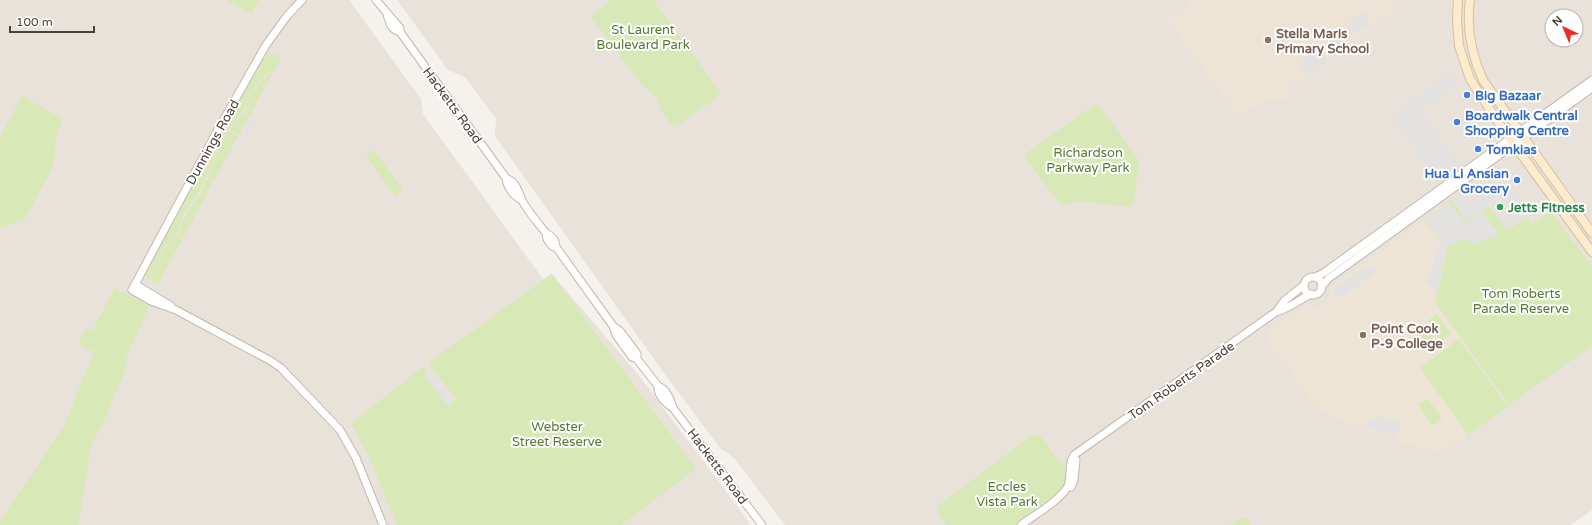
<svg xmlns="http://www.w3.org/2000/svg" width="1592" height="525" viewBox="0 0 1592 525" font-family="'Varela Round',sans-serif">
  <rect width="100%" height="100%" fill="#f5f1ec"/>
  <path fill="#e9e2da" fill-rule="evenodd" d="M0 0H349L421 99 423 114 543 279 552 274 641 378 751 525H0Z
    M397 0H1592V510L1571 525H785L734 458 720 448 661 369 495 136 496 119 466 78 448 70ZM1552 16H1576V40H1552Z"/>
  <path fill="#eee4d6" d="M1191 0H1391L1393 3 1392 12 1293 84 1289 88 1287 100 1274 98 1255 108 1235 112 1168 19 1185 7Z
    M1424 220 1447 251 1435 303 1509 405 1456 444 1445 449 1436 451 1422 449 1340 419 1323 412 1314 404 1267 338 1268 332 1308 303 1314 306 1317 310 1331 300 1328 296 1331 287Z"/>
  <path fill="#d8e8b7" d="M226 0H259L252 13Z
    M612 0H653L720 92 719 96 675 127 672 126 662 112 657 98 643 86 592 18 593 14Z
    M271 53 281 57 274 71 266 74 250 92 243 111 221 140 200 190 183 215 176 234 161 250 150 280 143 275 220 134 265 57Z
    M270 73H273L250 115 244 111 251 93Z
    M22 96 63 119 57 134 53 167 25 219 0 228V137Z
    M1094 105H1098L1102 109 1139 161 1134 201 1129 207 1079 201 1063 205 1060 204 1026 159V155L1029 151Z
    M243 113 249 116 239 135 230 130Z
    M229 131 238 136 214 181 207 177 222 141Z
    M374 150 403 190 395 196 366 156Z
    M206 179 213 182 184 237 178 233 185 216 202 191Z
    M1452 200 1468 222 1489 206 1507 231 1526 217 1532 224 1551 211 1592 267V346L1509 405 1435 302 1447 251 1424 220Z
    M177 234 183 238 158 284 151 280 162 251Z
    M552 274 696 469 621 525H397L369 457 351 423 423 367 428 373 424 376 448 405 456 399 428 363Z
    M115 288 149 306 126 359V369L102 425 91 446 78 525H0V521L64 426 94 352 78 345 86 328 92 331Z
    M1437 314 1451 334 1441 341 1427 321Z
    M1423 323 1437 344 1427 351 1413 330Z
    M1459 339 1508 407 1468 435 1420 368Z
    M1428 398 1442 419 1432 426 1418 405Z
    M1032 435H1037L1041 437 1055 456 1064 465 1066 478 1063 488 1016 525H947C942 519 936 513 939 505Z
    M1240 518H1246L1252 525H1230Z"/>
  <path fill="#e4e2e0" d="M1364 11 1370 23 1356 33 1353 30 1351 32 1353 35 1335 48 1329 41 1350 26 1348 22Z
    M1319 48 1327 60 1306 74 1299 63Z
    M1449 73 1457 84 1421 110 1460 165 1441 178 1438 174 1434 176 1394 120 1398 116 1395 112Z
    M251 120 256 122 247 137 243 135Z
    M1502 183 1508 190 1511 188 1518 197 1515 199 1514 206 1511 208 1503 196H1497L1468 222 1452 200 1458 195 1468 207Z
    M1449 203 1467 224 1483 212 1499 235 1482 240 1474 246 1467 238 1445 247 1425 220Z
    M1517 206 1524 216 1507 229 1499 219Z
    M1441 243 1446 251 1436 297 1432 291 1434 287 1425 285 1428 271H1432L1437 248Z
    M1374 264 1378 271 1340 299 1333 289 1362 268 1364 271Z
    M428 373 452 403 448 406 424 376Z
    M1378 415 1401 423 1396 436 1369 428 1368 430 1364 428 1368 419H1376Z"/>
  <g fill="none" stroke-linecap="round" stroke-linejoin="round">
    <defs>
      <path id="tertiary" d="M302 0 287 16 266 45 215 135 132 290 151 301 176 310 271 361 281 368 340 430 356 458 383 525
        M376 0 400 28V32L506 178C507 188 514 196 522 200
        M387 14C389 22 391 30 400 32
        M506 178C517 183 518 191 522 200 527 211 539 224 546 233L547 239 552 246 556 247 613 326 616 335 632 357 637 359 658 386C666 389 671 399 673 408
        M546 233C552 236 556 240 556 247
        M1315 277 1322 274 1592 80
        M1304 286a9 9 0 1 1 18 0a9 9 0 1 1-18 0Z
        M135 284 171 306
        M1321 287 1329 278 1592 88
        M1276 312 1284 301 1304 285
        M613 326 620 331 635 351 637 354V359
        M658 386C657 395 666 403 673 408L762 525
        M1071 487 1074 480 1076 460
        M1021 525C1033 516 1066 497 1069 483 1071 473 1068 464 1074 455L1276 312C1289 308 1299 300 1311 294"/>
      <path id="secondary" d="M1458 0 1457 20 1459 46 1470 79 1500 125 1592 252
        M1470 0C1466 29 1471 54 1483 80L1592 233"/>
    </defs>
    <use href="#tertiary" stroke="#c1b8ae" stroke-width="9"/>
    <use href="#secondary" stroke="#d6c09f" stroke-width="10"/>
    <use href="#tertiary" stroke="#fff" stroke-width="7"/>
    <use href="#secondary" stroke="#fdebce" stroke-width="8"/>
  </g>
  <g fill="#8d6e63" stroke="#fff" stroke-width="1.5">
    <circle cx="1268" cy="40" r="4"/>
    <circle cx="1363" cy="335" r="4"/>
  </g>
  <g fill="#3f7fe0" stroke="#fff" stroke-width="1.5">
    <circle cx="1467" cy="95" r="4"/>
    <circle cx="1457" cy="122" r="4"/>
    <circle cx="1478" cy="149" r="4"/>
    <circle cx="1517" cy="180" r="4"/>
  </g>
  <circle fill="#2e9e5b" stroke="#fff" stroke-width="1.5" cx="1500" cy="207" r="4"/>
  <g text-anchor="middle" stroke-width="4" stroke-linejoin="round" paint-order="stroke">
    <g font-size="13" fill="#557b2d" stroke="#fff">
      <text x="643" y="34">St Laurent<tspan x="643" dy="15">Boulevard Park</tspan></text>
      <text x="1088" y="157">Richardson<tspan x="1088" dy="15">Parkway Park</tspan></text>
      <text x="1521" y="298">Tom Roberts<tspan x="1521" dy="15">Parade Reserve</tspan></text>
      <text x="557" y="431">Webster<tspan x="557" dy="15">Street Reserve</tspan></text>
      <text x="1007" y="491">Eccles<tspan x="1007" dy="15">Vista Park</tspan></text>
    </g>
    <g font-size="13" font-weight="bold" fill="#785e54" stroke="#fff" text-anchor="start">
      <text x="1276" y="38">Stella Maris<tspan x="1276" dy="15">Primary School</tspan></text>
      <text x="1371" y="333">Point Cook<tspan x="1371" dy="15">P-9 College</tspan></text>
    </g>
    <g font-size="13" font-weight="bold" fill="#366cbe" stroke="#fff" text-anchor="start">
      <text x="1475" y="100">Big Bazaar</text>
      <text x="1465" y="120">Boardwalk Central<tspan x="1465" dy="15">Shopping Centre</tspan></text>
      <text x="1486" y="154">Tomkias</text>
      <text x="1509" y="178" text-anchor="end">Hua Li Ansian<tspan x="1509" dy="15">Grocery</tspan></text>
    </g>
    <g font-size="13" fill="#4a4139" stroke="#fff">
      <text transform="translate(453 105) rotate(54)" y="5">Hacketts Road</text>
      <text transform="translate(212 142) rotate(-61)" y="5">Dunnings Road</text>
      <text transform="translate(1181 380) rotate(-35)" y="5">Tom Roberts Parade</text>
      <text transform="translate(718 466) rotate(53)" y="5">Hacketts Road</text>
    </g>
    <g font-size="13" font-weight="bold" fill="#27864d" stroke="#fff" text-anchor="start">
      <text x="1508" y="212">Jetts Fitness</text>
    </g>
  </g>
  <g transform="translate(1564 28) rotate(316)"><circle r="19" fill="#ffffff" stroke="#b7b3b0"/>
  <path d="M0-3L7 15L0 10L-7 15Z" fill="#f22926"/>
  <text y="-6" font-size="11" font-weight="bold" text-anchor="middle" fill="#4a4139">N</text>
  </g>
  <path d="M10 26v6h84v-6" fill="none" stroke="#4a4139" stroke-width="2"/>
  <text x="16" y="26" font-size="12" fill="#4a4139" stroke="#ffffff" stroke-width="3" paint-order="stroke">100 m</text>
</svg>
